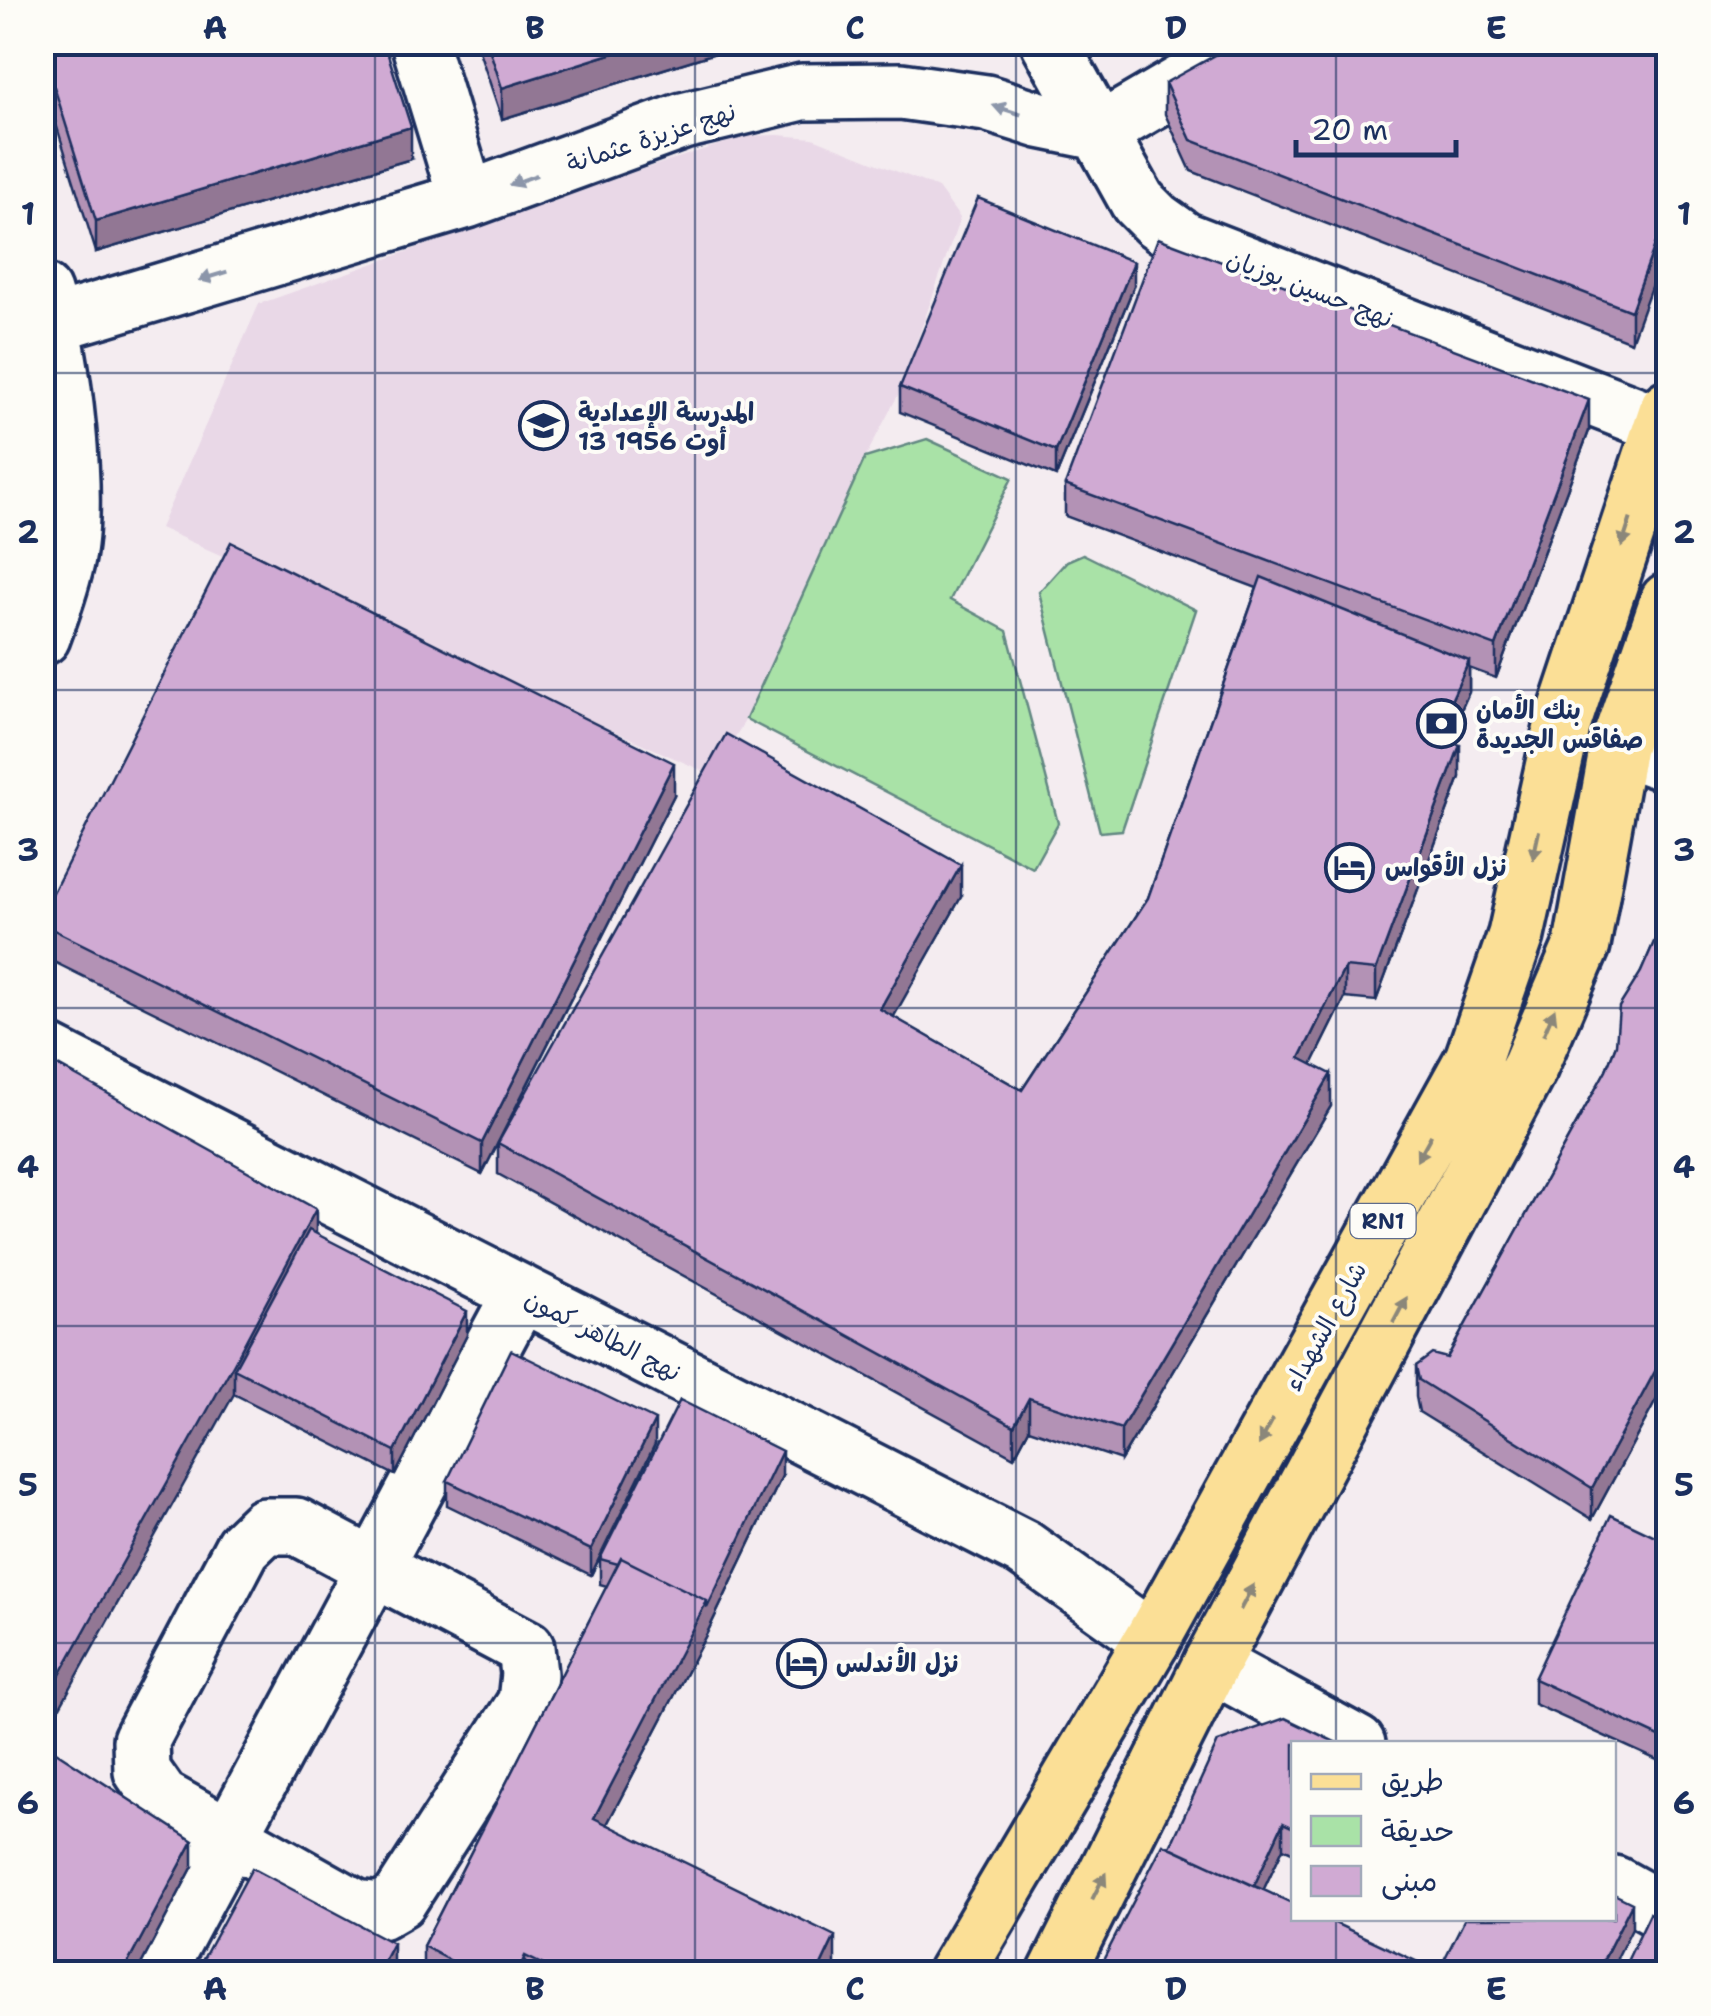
<svg xmlns="http://www.w3.org/2000/svg" width="1711" height="2016" viewBox="0 0 1711 2016" font-family="'Shantell Sans','Playpen Sans Arabic',sans-serif">
  <rect width="100%" height="100%" fill="#f4ecf0"/>
  <filter id="ink" filterUnits="userSpaceOnUse"><feTurbulence type="fractalNoise" baseFrequency=".01" numOctaves="2"/><feDisplacementMap in="SourceGraphic" scale="20" xChannelSelector="R" yChannelSelector="G"/><feConvolveMatrix kernelMatrix="1 2 1 2 8 2 1 2 1" color-interpolation-filters="sRGB"/></filter>
  <g filter="url(#ink)">
    <path fill="#e9d8e7" d="M778 135 813 138 938 188 960 218 898 395 865 458 746 719 712 775 160 528 259 304 618 177 746 136Z"/>
    <path fill="#a9e2a7" stroke="#628882" stroke-width="2.5" d="M927 439 1012 478 950 600 1007 631 1058 823 1033 868 746 719 865 458Z
      M1083 554 1196 610 1122 830 1100 832 1039 592 1067 561Z"/>
    <g fill="none" stroke-linecap="round" stroke-linejoin="round">
      <defs>
        <path id="minor" d="M419 42 467 200
          M1049 42 1138 202 1156 220 1184 240 1662 425
          M42 327 467 200 683 121 802 92 901 91 986 103 1040 120 1099 132 1253 42
          M42 637C51 613 60 588 66 562 80 499 63 353 43 292
          M1618 746 1668 764
          M42 1050 1023 1548 1152 1640
          M265 1526H296L526 1648 529 1674 526 1702 399 1900 380 1911 356 1908 161 1798 142 1771 141 1740 243 1547Z
          M1211 1664 1357 1744
          M1614 1884 1668 1914
          M156 1974 521 1293"/>
        <path id="major" d="M955 1974 1152 1640 1473 1059 1516 935 1563 723 1668 408
          M1056 1974 1211 1664 1530 1066 1582 945 1618 746 1668 601"/>
      </defs>
      <use href="#minor" stroke="#1b2f5e" stroke-width="62"/>
      <use href="#major" stroke="#1b2f5e" stroke-width="62"/>
      <use href="#minor" stroke="#fdfcf7" stroke-width="55"/>
      <use href="#major" stroke="#fbdf96" stroke-width="55"/>
    </g>
    <path fill="#b392b5" stroke="#1b2f5e" stroke-width="2.5" d="M42 42 411 159 96 252 42 79Z
      M476 42H751L502 119Z
      M1113 42H1145L1121 57Z
      M1668 42 1631 342 1191 171 1165 114V83Z
      M1134 286 1056 476 900 412V387Z
      M1589 431 1496 678 1469 668V692L1448 739 1460 777 1376 1001 1345 998 1312 1064 1331 1106 1121 1460 1029 1429 1014 1457 498 1174V1143L482 1174 42 956V914L674 795 501 1137 961 897 893 1017 1022 1090 1148 898 1257 588 1065 516V485Z
      M1668 910V1383L1666 1382 1592 1519 1419 1412 1416 1397V1366L1447 1358 1606 1070 1616 1045 1641 972Z
      M42 1057 316 1234 467 1335 395 1475 234 1394Z
      M655 1444 591 1575 447 1505V1481Z
      M782 1476 707 1633 607 1824 835 1968 833 1974H423V1946L607 1586 600 1584V1559Z
      M1668 1542V1765L1534 1704V1679Z
      M42 1743 193 1866 136 1974H42Z
      M1294 1744V1853L1283 1848 1263 1890 1431 1974 1170 1847Z"/>
    <path fill="#927794" stroke="#1b2f5e" stroke-width="2.5" d="M649 42H751L502 119V88Z
      M1121 42H1145L1121 57Z
      M411 127V159L96 252V221Z
      M1668 209V240L1631 342V311Z
      M1134 262V286L1056 476V451Z
      M1589 400V431L1496 678V646Z
      M1469 661V692L1436 765V734Z
      M1460 745V777L1376 1001V970Z
      M674 763V795L482 1174V1143Z
      M961 865V897L880 1041V1009Z
      M1345 967V998L1300 1089V1058Z
      M1331 1074V1106L1121 1460V1429Z
      M316 1209V1240L234 1369V1394L42 1739V1707Z
      M467 1311V1335L395 1475V1451Z
      M1666 1351V1382L1592 1519V1488Z
      M1029 1398V1429L1014 1457V1426Z
      M655 1420V1444L591 1575V1550Z
      M782 1451V1476L707 1633 594 1849V1818Z
      M1283 1823V1848L1247 1925V1900Z
      M193 1841V1866L136 1974H122Z
      M1632 1903V1928L1609 1974H1596Z
      M835 1936V1968L833 1974H817Z
      M393 1943V1967L390 1974H377Z
      M525 1956V1974H517Z"/>
    <path fill="#d0aad3" stroke="#1b2f5e" stroke-width="2.5" d="M42 42H384L411 127 96 221 42 48Z
      M487 42H649L502 88Z
      M1239 42H1668V209L1631 311 1191 140 1165 83Z
      M978 198 1134 262 1056 451 900 387Z
      M1158 238 1589 400 1496 646 1065 485Z
      M231 542 674 763 482 1143 42 924V914Z
      M1261 577 1469 661 1436 734 1460 745 1376 970 1345 967 1300 1058 1331 1074 1121 1429 1029 1398 1014 1426 498 1143 726 734 961 865 880 1009 1022 1090 1148 898Z
      M1668 910V1351H1666L1592 1488 1419 1380 1416 1366 1432 1354 1447 1358 1606 1070 1616 1045 1619 1007 1641 972Z
      M42 1057 316 1209 234 1363 42 1707Z
      M309 1230 467 1311 395 1451 234 1369Z
      M511 1350 655 1420 591 1550 447 1481Z
      M680 1400 782 1451 707 1608V1601L621 1558 618 1564 600 1559Z
      M1611 1515 1668 1542V1741L1534 1679Z
      M621 1558 707 1601 594 1818 835 1936 817 1974H562L525 1956 517 1974H476L423 1946Z
      M1285 1718 1339 1744H1294V1828L1283 1823 1254 1886 1170 1847 1218 1742Z
      M42 1743 193 1841 122 1974H68L42 1958Z
      M1163 1844 1294 1904V1918H1324L1431 1968 1428 1974H1096Z
      M252 1868 393 1943 377 1974H195Z
      M1614 1894 1632 1903 1596 1974H1437L1465 1918H1614Z
      M1650 1913 1668 1922V1974H1621Z"/>
    <defs><path id="oneway-solid" d="M-6-.8H1V-3.2L6.5 0L1 3.2V.8H-6Z" transform="scale(2.5)"/></defs>
    <g fill="#8c96aa">
      <use href="#oneway-solid" transform="translate(1007 110) rotate(-162)"/>
      <use href="#oneway-solid" transform="translate(523 180) rotate(160)"/>
      <use href="#oneway-solid" transform="translate(213 276) rotate(163)"/>
    </g>
    <g fill="#8b877a">
      <use href="#oneway-solid" transform="translate(1626 533) rotate(108)"/>
      <use href="#oneway-solid" transform="translate(1536 845) rotate(102)"/>
      <use href="#oneway-solid" transform="translate(1549 1022) rotate(-67)"/>
      <use href="#oneway-solid" transform="translate(1424 1148) rotate(119)"/>
      <use href="#oneway-solid" transform="translate(1400 1310) rotate(-62)"/>
      <use href="#oneway-solid" transform="translate(1266 1432) rotate(119)"/>
      <use href="#oneway-solid" transform="translate(1247 1597) rotate(-62)"/>
      <use href="#oneway-solid" transform="translate(1099 1886) rotate(-63)"/>
    </g>
  </g>
  <path fill="none" stroke="#1b2f5e" stroke-width="2.5" stroke-opacity="0.55" d="M375 42V1974M695 42V1974M1016 42V1974M1336 42V1744M42 373H1668M42 690H1668M42 1008H1668M42 1326H1668M42 1643H1668M1336 1918V1974"/>
  <defs>
    <symbol id="school-ring" viewBox="-11 -11 22 22"><circle r="9.5" fill="#fdfcf7" stroke="#1b2f5e" stroke-width="1.5"/><path d="M0-5L7-2L0 1L-7-2ZM-4 1L0 2.5L4 1V4Q0 6-4 4Z" fill="#1b2f5e"/></symbol>
    <symbol id="bank-ring" viewBox="-11 -11 22 22"><circle r="9.5" fill="#fdfcf7" stroke="#1b2f5e" stroke-width="1.5"/><path d="M-6-4H6V4H-6ZM0-2.3a2.3 2.3 0 1 0 0 4.6a2.3 2.3 0 1 0 0-4.6Z" fill="#1b2f5e"/></symbol>
    <symbol id="hotel-ring" viewBox="-11 -11 22 22"><circle r="9.5" fill="#fdfcf7" stroke="#1b2f5e" stroke-width="1.5"/><path d="M-6-4.5h1.5V1H6V5H4.5V3h-9V5H-6ZM-4 0a1.8 1.8 0 1 1 3.6 0ZM.5 0V-2.5h3Q6-2.5 6 0Z" fill="#1b2f5e"/></symbol>
  </defs>
  <g fill-rule="evenodd">
    <use href="#school-ring" x="516" y="398" width="55" height="55"/>
    <use href="#bank-ring" x="1414" y="696" width="55" height="55"/>
    <use href="#hotel-ring" x="1322" y="840" width="55" height="55"/>
    <use href="#hotel-ring" x="774" y="1636" width="55" height="55"/>
  </g>
  <g text-anchor="middle" stroke-width="8" stroke-linejoin="round" paint-order="stroke">
    <rect fill="#fdfcf7" stroke="#5f6c8c" stroke-width="2.5" x="1350.5" y="1204" width="65" height="34" rx="8"/>
    <g font-size="22" font-weight="bold" fill="#1b2f5e">
      <text x="1383" y="1229">RN1</text>
    </g>
    <g font-size="25" fill="#1b2f5e" stroke="#fdfcf7">
      <text transform="translate(651 137) rotate(-18)" y="9">نهج عزيزة عثمانة</text>
      <text transform="translate(1310 288) rotate(21)" y="9">نهج حسين بوزيان</text>
      <text transform="translate(1325 1326) rotate(-61)" y="9">شارع الشهداء</text>
      <text transform="translate(603 1335) rotate(27)" y="9">نهج الطاهر كمون</text>
    </g>
    <g font-size="25" font-weight="bold" fill="#1b2f5e" stroke="#fdfcf7" text-anchor="start">
      <text x="578" y="421">المدرسة الإعدادية<tspan x="578" dy="29">13 أوت 1956</tspan></text>
      <text x="1476" y="719">بنك الأمان<tspan x="1476" dy="29">صفاقس الجديدة</tspan></text>
      <text x="1385" y="876">نزل الأقواس</text>
      <text x="836" y="1672">نزل الأندلس</text>
    </g>
  </g>
  <rect width="1711" height="2016" fill="none" stroke="#fdfcf7" stroke-width="110"/>
  <rect x="1291" y="1741" width="325" height="180" fill="#fdfcf7" stroke="#a3aaba" stroke-width="2.5"/>
  <rect x="1311" y="1774" width="50" height="15" fill="#fbdf96" stroke="#a3aaba" stroke-width="2.5"/>
  <text x="1381" y="1791" font-size="30" fill="#1b2f5e">طريق</text>
  <rect x="1311" y="1816" width="50" height="30" fill="#a9e2a7" stroke="#a3aaba" stroke-width="2.5"/>
  <text x="1381" y="1841" font-size="30" fill="#1b2f5e">حديقة</text>
  <rect x="1311" y="1866" width="50" height="30" fill="#d0aad3" stroke="#a3aaba" stroke-width="2.5"/>
  <text x="1381" y="1891" font-size="30" fill="#1b2f5e">مبنى</text>
  <path d="M1296 140v15h160v-15" fill="none" stroke="#1b2f5e" stroke-width="5"/>
  <text x="1311" y="140" font-size="30" fill="#1b2f5e" stroke="#fdfcf7" stroke-width="8" paint-order="stroke">20 m</text>
  <rect x="55" y="55" width="1601" height="1906" fill="none" stroke="#1b2f5e" stroke-width="4"/>
  <g font-size="32" text-anchor="middle" font-weight="bold" fill="#1b2f5e">
    <text x="215" y="39">A</text>
    <text x="535" y="39">B</text>
    <text x="855" y="39">C</text>
    <text x="1176" y="39">D</text>
    <text x="1496" y="39">E</text>
    <text x="28" y="225">1</text>
    <text x="1684" y="225">1</text>
    <text x="28" y="543">2</text>
    <text x="1684" y="543">2</text>
    <text x="28" y="861">3</text>
    <text x="1684" y="861">3</text>
    <text x="28" y="1178">4</text>
    <text x="1684" y="1178">4</text>
    <text x="28" y="1496">5</text>
    <text x="1684" y="1496">5</text>
    <text x="28" y="1814">6</text>
    <text x="1684" y="1814">6</text>
    <text x="215" y="2000">A</text>
    <text x="535" y="2000">B</text>
    <text x="855" y="2000">C</text>
    <text x="1176" y="2000">D</text>
    <text x="1496" y="2000">E</text>
  </g>
</svg>
